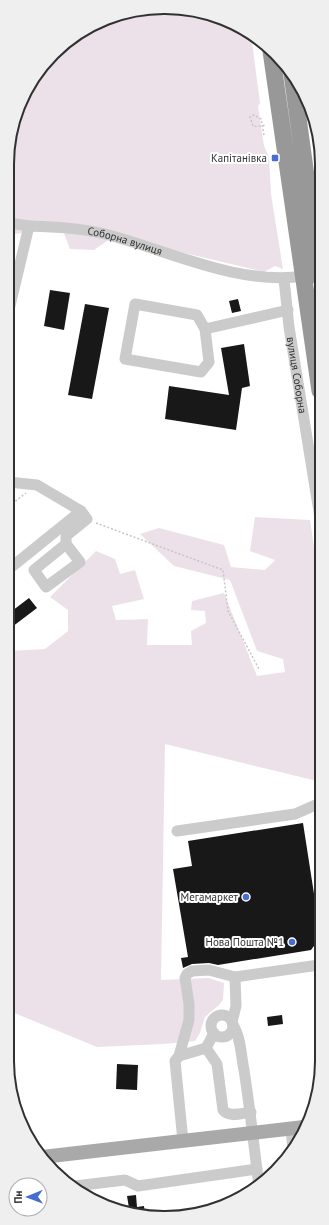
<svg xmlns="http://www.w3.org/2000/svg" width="329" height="1225" viewBox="0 0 329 1225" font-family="'PT Sans',sans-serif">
  <rect width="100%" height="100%" fill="#fff"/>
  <path fill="#ece1e9" d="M134 10H195L243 28 251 34 260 103 258 106 264 146 269 157 271 194 283 269 275 266 264 272 114 236 94 250 70 249 62 228 15 234 10 245V134L33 77 77 34Z
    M255 517 310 520 320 587V775L313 780 165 744 161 980 209 978 224 983 223 1000 219 1005 205 1017 200 1033 195 1041 163 1044 97 1047 7 1010 8 651 45 649 68 631V610L50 597 96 551 115 559 120 574 135 570 144 599 112 606 116 620 148 619 147 645H192L191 631 206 623 205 611 191 610 192 601 224 593 257 676 285 672 283 659 257 651 230 580 174 566 140 534 159 528 224 545 231 567 265 570 275 560 250 551Z"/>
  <path fill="#181818" d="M50 290 70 293 64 330 44 326Z
    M238 299 241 311 232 313 229 301Z
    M85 304 109 308 92 399 68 395Z
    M244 344 250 386 242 388 236 430 165 419 169 386 229 395 221 348Z
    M29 598 37 608 8 630V614Z
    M303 823 319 926V939L311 950 218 965 209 963 192 964 183 968 181 958 188 957 173 869 192 866 188 841Z
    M282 1015 283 1024 268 1026 267 1017Z
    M117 1064 138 1065 137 1090 116 1089Z
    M136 1195 137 1207 144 1206 145 1215 122 1209 129 1208 127 1196Z"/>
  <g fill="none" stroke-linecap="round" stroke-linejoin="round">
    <path stroke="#c5c5c5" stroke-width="1.5" stroke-dasharray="2 2" stroke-linecap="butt" d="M264 135 261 119 254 115 250 117 253 126C257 127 261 126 266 125
      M9 506 26 493
      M96 523 223 570 228 611 259 669"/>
    <g stroke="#cbcbcb" stroke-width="11">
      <path d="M10 223 29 226"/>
      <path id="s1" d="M284 279 289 327 320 518"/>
      <path id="s2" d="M9 310 29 226C55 227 80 228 105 234 168 250 238 286 304 276"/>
      <path d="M205 329 209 362 201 372 125 359 135 304 197 315 205 329 288 310"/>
      <path d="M9 482 37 485 81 511 87 519 66 536V544L80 562 46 587 34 570 66 544"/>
      <path d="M9 569 81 511"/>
      <path d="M177 831 295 814 320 803"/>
      <circle cx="222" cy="1026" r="11"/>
      <path d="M232 1022 236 1006 235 977"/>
      <path d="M233 1025C241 1037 241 1056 244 1070 250 1108 254 1147 259 1186"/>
      <path d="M206 1048 217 1064 223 1110C229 1118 242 1113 251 1112"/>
      <path d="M179 1056 189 1020V1004L185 978 187 974 192 971 209 970 235 977 319 965"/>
      <path d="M291 1129 293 1150"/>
      <path d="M183 1141 175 1061 179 1056 206 1048 214 1033"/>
      <path d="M75 1186 125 1180 138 1186 257 1169"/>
    </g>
    <path stroke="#a9a9a9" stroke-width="14" d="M42 1157 304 1127"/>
    <path stroke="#989898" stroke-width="17" d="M271 51 320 391
      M292 74 320 278"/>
  </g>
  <g fill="#496cd1" stroke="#fff" stroke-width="1.5">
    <rect x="271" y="154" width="8" height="8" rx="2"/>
    <circle cx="246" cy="897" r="4"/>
    <circle cx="292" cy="942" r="4"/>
  </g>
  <g text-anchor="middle" stroke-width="4" stroke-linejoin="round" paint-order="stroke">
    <g font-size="11" fill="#313131" stroke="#fff" text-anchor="end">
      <text x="267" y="162">Капітанівка</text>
      <text x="238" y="901">Мегамаркет</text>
      <text x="284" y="946">Нова Пошта №1</text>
    </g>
    <g font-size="11" fill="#313131" stroke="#fff">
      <text dy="4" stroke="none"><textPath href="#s2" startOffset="184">Соборна вулиця</textPath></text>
      <text dy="4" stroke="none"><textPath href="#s1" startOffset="97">вулиця Соборна</textPath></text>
    </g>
  </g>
  <path d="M0 0H329V1225H0ZM164 14H165A150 150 0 0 1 315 164V1061A150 150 0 0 1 165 1211H164A150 150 0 0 1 14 1061V164A150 150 0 0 1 164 14Z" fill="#efefef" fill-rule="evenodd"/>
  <path fill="none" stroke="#313131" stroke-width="2" d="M164 14H165A150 150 0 0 1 315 164V1061A150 150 0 0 1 165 1211H164A150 150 0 0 1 14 1061V164A150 150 0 0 1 164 14Z"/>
  <g transform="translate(28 1197) rotate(269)"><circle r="19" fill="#ffffff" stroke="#adadad"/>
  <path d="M0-3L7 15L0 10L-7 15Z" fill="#496cd1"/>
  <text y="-6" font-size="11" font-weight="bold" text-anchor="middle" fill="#313131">Пн</text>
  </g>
</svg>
